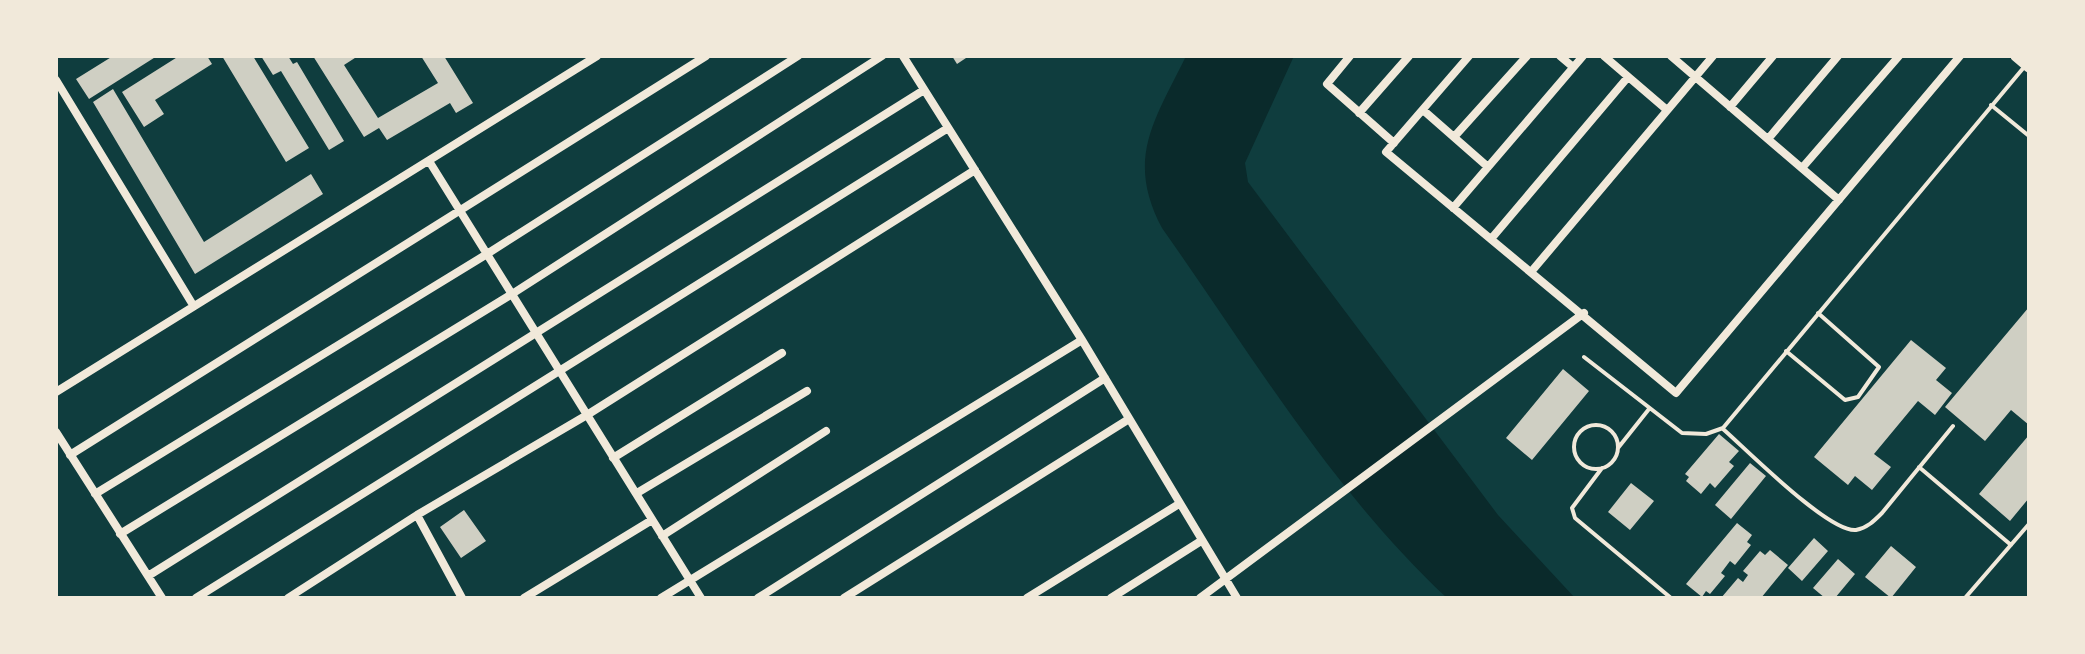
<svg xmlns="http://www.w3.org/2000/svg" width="2085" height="654" viewBox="0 0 2085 654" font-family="Inter,sans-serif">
  <rect width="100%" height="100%" fill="#0f3d3e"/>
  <path fill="#0a2a2b" d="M1186 56H1294L1245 163 1248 182 1498 515 1575 598H1447C1333 492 1251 354 1162 228 1125 158 1155 120 1186 56Z"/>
  <path fill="#cfcfc3" d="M113 56H157L89 99 76 79Z
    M179 56H207L212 64 155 100 164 114 144 127 122 92Z
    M222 56H253L309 148 286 162Z
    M261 56H288L293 64 297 62 344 141 329 150 281 71 273 75Z
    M313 56H358L344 65 378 118 438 83 421 56H444L473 103 456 113 450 103 387 140 379 128 364 137Z
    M952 56H969L957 64Z
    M113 89 204 242 311 174 323 194 195 274 93 102Z
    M2029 307V425L2011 410 1985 441 1945 407Z
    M1911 340 1946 368 1936 380 1952 393 1935 415 1918 401 1874 454 1891 467 1872 490 1855 476 1848 485 1814 457Z
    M1563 369 1589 391 1532 460 1506 438Z
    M1719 434 1739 451 1729 462 1734 466 1715 488 1710 483 1701 494 1686 481 1689 477 1685 474Z
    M2029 435V498L2010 521 1979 494Z
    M1750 463 1766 476 1731 519 1715 505Z
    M1631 483 1654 501 1630 530 1608 512Z
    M464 510 486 541 461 558 440 527Z
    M1737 523 1752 535 1747 542 1751 545 1735 565 1730 561 1721 573 1725 576 1710 594 1706 591 1702 597 1686 584Z
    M1814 538 1828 551 1802 581 1788 568Z
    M1891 546 1916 567 1891 598 1865 577Z
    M1770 550 1788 565 1761 598H1721L1738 578 1743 582 1748 575 1743 571 1760 551 1765 555Z
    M1838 559 1855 574 1835 598H1825L1813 588Z"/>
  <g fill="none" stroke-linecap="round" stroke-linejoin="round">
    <path stroke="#f1e9da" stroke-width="4" d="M1991 105 2029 136
      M1786 351 1845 400 1858 397 1879 367 1818 313
      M1584 357 1682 433 1706 434 1723 428 2025 66
      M1574 447a22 22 0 1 1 44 0a22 22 0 1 1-44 0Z
      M1723 429C1746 449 1829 533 1856 530 1867 528 1874 521 1882 513L1953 426
      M1618 448 1649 409
      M1919 467 2011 545
      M1602 468 1572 508 1575 518 1671 598
      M1965 598 2029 524"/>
    <path stroke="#f1e9da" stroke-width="8" d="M903 56 1082 340 1237 598
      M1350 56 1327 84 1394 143
      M1469 56 1386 152 1676 393 1960 56
      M1560 56 1573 67
      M1604 56 1667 110
      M1671 56 1839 200
      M56 80 193 305
      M1730 107 1773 56
      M1423 110 1488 167
      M1359 113 1409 56
      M1454 137 1527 56
      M1768 139 1838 56
      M429 161 701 598
      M1802 168 1899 56
      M1453 208 1583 56
      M1491 239 1628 77
      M1531 272 1713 56
      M56 392 597 56
      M56 432 162 598
      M70 455 706 56
      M613 458 782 353
      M637 493 807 391
      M95 494 487 254 798 56
      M417 515 462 598
      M120 534 512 294 882 56
      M662 536 826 431
      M148 576 924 90
      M196 598 948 128
      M288 598 417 515 587 415 975 170
      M524 598 652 520
      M661 598 1082 340
      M758 598 1105 378
      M844 598 1129 419
      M1027 598 1179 504
      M1111 598 1201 541
      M1200 598 1584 313"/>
    <path stroke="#f1e9da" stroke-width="11" d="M2016 56 2029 67"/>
  </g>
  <rect width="2085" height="654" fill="none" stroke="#f1e9da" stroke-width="116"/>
</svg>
